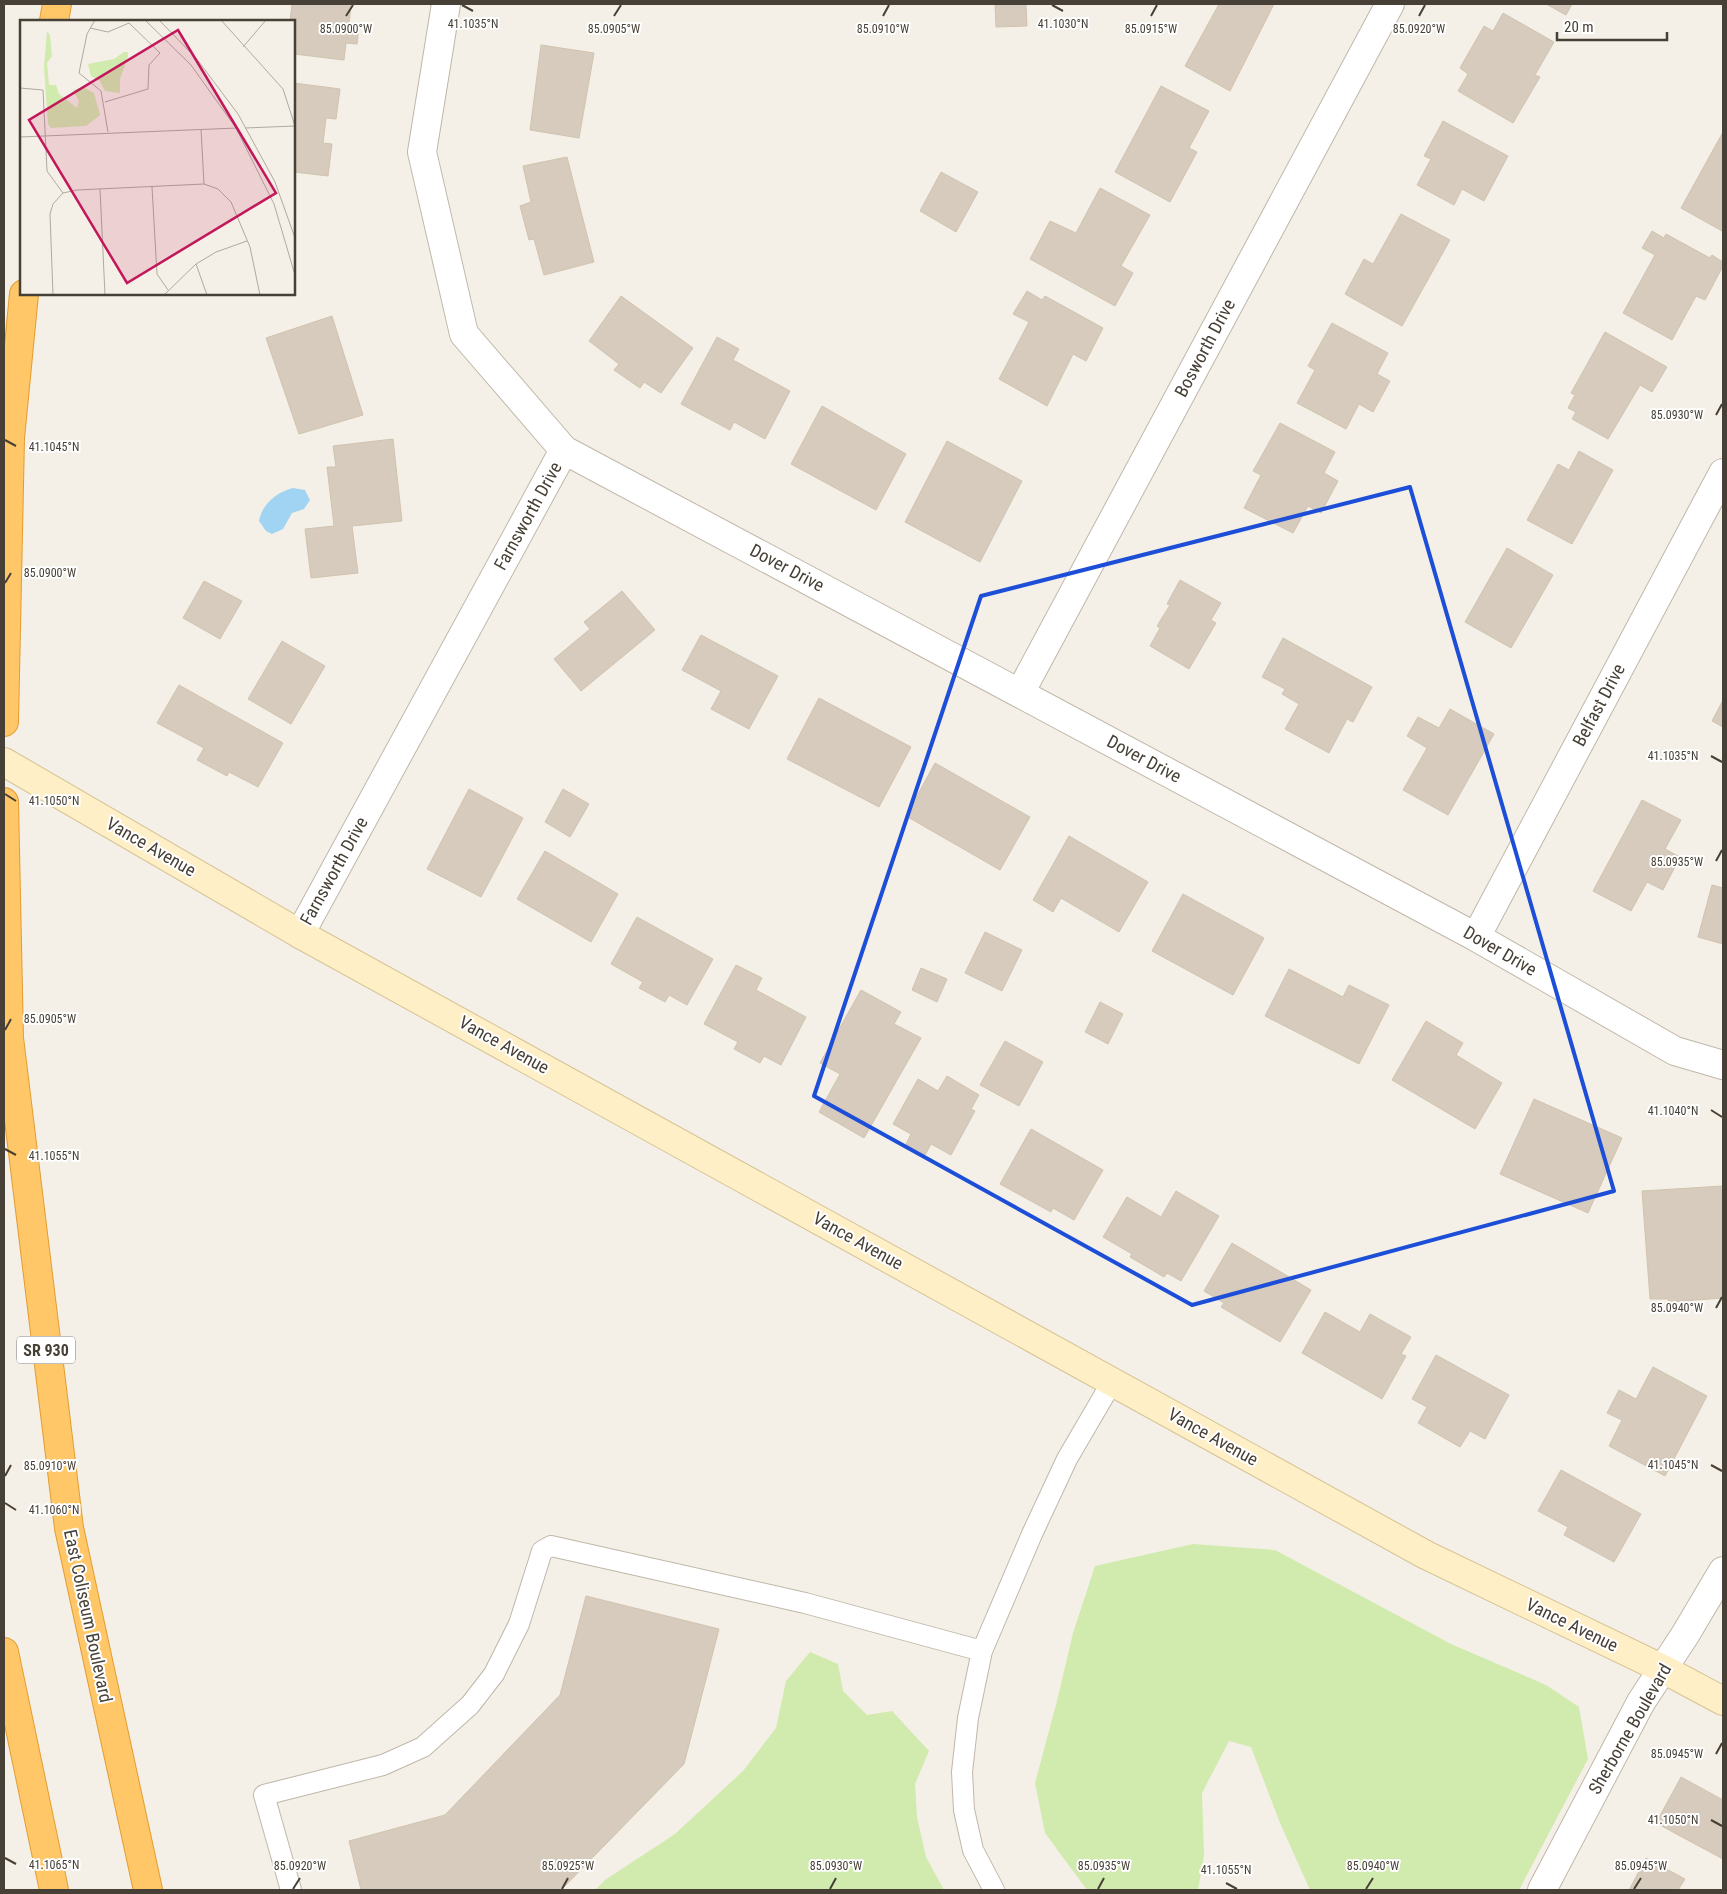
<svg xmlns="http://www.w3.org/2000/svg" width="1727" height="1894" viewBox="0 0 1727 1894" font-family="'Roboto Condensed',sans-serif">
  <rect width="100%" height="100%" fill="#f4f0e7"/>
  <path fill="#d1eaae" d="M1193 1544 1275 1550 1451 1644 1546 1685 1579 1707 1588 1759 1519 1890H1310L1280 1823 1251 1747 1229 1741 1202 1793 1204 1855 1198 1890H1087L1045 1833 1035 1783 1057 1701 1073 1633 1095 1566Z
    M810 1652 838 1664 843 1691 867 1715 892 1711 929 1751 915 1784 917 1817 926 1857 944 1890H595L605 1880 675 1834 743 1771 776 1728 786 1681Z"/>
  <path fill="#a1d4f3" d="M293 488 305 490 310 500 304 509 292 513 283 529 272 534 266 531 259 521C262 504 277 492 293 488Z"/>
  <path fill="#d6cbbc" stroke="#d1c3af" d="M292 4H351L349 25 359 27 357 44 346 43 344 60 294 54V21H290Z
    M995 4H1026L1027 26 996 27Z
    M1219 4H1274L1230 91 1185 66Z
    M1546 4H1572L1566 15Z
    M1503 13 1554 42 1535 75 1540 77 1513 123 1458 91 1468 74 1460 68 1484 26 1493 31Z
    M541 45 594 53 579 138 530 130Z
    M294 83 340 89 336 119 326 118 323 143 332 144 328 176 294 172Z
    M1161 86 1209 111 1189 148 1197 152 1170 202 1115 172Z
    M1443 121 1508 156 1484 201 1462 189 1454 205 1417 185 1431 159 1424 156Z
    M1723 132V228L1722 231 1681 208Z
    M567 157 594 262 544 275 534 239 529 240 520 206 531 202 523 166Z
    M941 172 978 192 956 232 920 211Z
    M1100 188 1150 215 1121 266 1133 273 1115 306 1030 259 1050 221 1076 233Z
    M1401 214 1450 240 1402 326 1345 294 1364 259 1373 264Z
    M1652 231 1664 238 1666 234 1710 258 1712 255 1723 262V266L1705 300 1696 296 1672 340 1623 313 1655 255 1642 248Z
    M1027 291 1042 300 1045 296 1103 328 1086 361 1073 354 1047 406 999 379 1029 322 1013 314Z
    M621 296 693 348 661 393 644 382 640 388 614 370 619 364 589 341Z
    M332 316 363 415 299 434 266 338Z
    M1332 323 1388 353 1377 374 1390 381 1373 412 1359 404 1346 429 1297 403 1315 370 1308 366Z
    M1605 332 1667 367 1652 392 1640 385 1608 439 1572 419 1576 412 1568 408 1575 395 1571 393Z
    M717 337 739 349 733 360 790 391 765 439 734 422 730 430 681 404Z
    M822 406 906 454 876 510 791 464Z
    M1280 423 1335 452 1324 473 1338 481 1321 513 1308 506 1293 533 1244 508 1261 475 1253 471Z
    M393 439 402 521 352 526 358 573 311 578 305 529 334 526 327 467H336L333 446Z
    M947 441 1022 481 980 562 905 522Z
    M1579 451 1613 470 1572 544 1527 520 1558 464 1569 470Z
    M1507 548 1553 575 1511 648 1465 622Z
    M1180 580 1221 603 1211 620 1216 623 1189 669 1150 646 1160 628 1157 626 1170 605 1167 604Z
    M204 581 242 601 220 639 183 618Z
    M622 591 655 630 581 691 554 659 590 629 584 622Z
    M701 635 778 676 749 729 711 709 721 691 682 670Z
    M1283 638 1372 687 1353 722 1347 719 1329 753 1285 729 1299 704 1282 694 1285 689 1262 677Z
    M282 641 325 666 291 724 248 699Z
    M179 685 283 743 258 787 229 772 227 776 197 760 204 748 157 723Z
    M819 698 911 747 879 807 787 759Z
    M1723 700V727L1712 721Z
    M1450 709 1494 734 1448 815 1403 790 1427 748 1407 736 1418 717 1439 728Z
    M935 763 1030 817 1000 870 906 816Z
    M469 789 523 818 481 897 427 869Z
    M563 789 589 804 570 837 545 822Z
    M1642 800 1681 820 1665 849 1680 857 1663 890 1647 882 1631 911 1593 891Z
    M1069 836 1148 882 1119 932 1061 898 1053 912 1033 900Z
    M545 851 618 894 591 942 517 899Z
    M1712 885 1723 888V944L1698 937Z
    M1183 894 1264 938 1233 995 1152 951Z
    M637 917 713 959 687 1005 669 995 665 1002 639 988 643 982 611 964Z
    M985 932 1022 950 1002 991 965 973Z
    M736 965 762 978 756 990 806 1017 781 1065 764 1056 760 1063 734 1049 738 1042 704 1024Z
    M921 968 947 979 937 1002 912 990Z
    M1289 969 1343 997 1349 985 1389 1005 1359 1064 1265 1016Z
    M861 990 901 1012 894 1024 921 1038 864 1138 819 1112 840 1074 820 1063Z
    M1100 1002 1123 1014 1108 1044 1085 1032Z
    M1426 1021 1463 1043 1456 1055 1502 1083 1475 1129 1392 1080Z
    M1005 1041 1043 1062 1019 1106 980 1085Z
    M947 1076 979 1095 971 1109 975 1111 951 1155 931 1144 925 1155 906 1144 911 1134 893 1124 918 1079 938 1091Z
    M1534 1099 1622 1138 1588 1213 1500 1174Z
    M1031 1129 1103 1170 1074 1220 1053 1208 1051 1212 1000 1184Z
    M1723 1186V1298L1669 1302 1668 1299H1650L1642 1191Z
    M1176 1191 1219 1216 1181 1281 1167 1273 1164 1277 1130 1257 1132 1254 1103 1237 1127 1197 1161 1217Z
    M1232 1243 1311 1290 1280 1342 1221 1307 1224 1303 1204 1291Z
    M1325 1312 1360 1332 1370 1314 1411 1337 1401 1354 1406 1356 1382 1399 1302 1353Z
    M1436 1355 1509 1395 1485 1439 1470 1431 1460 1447 1418 1423 1427 1407 1412 1399Z
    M1653 1367 1707 1396 1665 1476 1609 1446 1622 1420 1607 1413 1619 1390 1636 1399Z
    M1561 1470 1641 1514 1614 1562 1564 1535 1568 1527 1538 1511Z
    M586 1596 719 1629 684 1764 561 1890H361L349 1841 445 1815 560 1695Z
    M1681 1777 1723 1800V1859L1656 1823Z
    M1646 1858 1685 1879 1678 1890H1629Z"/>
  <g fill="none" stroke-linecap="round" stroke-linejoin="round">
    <defs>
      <path id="lane" d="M291 1890 264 1795 383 1765 423 1747 470 1705 494 1674 519 1624 542 1551 551 1546 805 1603 982 1651
        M994 1890 973 1850 964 1810 962 1772 968 1718 982 1651 1032 1534 1067 1459 1112 1382"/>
      <path id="street" d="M564 450 1476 937 1675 1051 1723 1065
        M1020 693 1390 4
        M300 934 564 450 464 334 422 152 446 4
        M1476 937 1723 473
        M1542 1890 1641 1702 1685 1635 1723 1571"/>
      <path id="secondary" d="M4 762 300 934 1426 1555 1663 1669 1723 1701"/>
      <path id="highway" d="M54 21 57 4
        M4 722 10 438 24 294
        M4 802 9 1038 69 1528 148 1890
        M4 1652 54 1890"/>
    </defs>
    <use href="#lane" stroke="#c0b7a9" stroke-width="22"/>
    <use href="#street" stroke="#c0b7a9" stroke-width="30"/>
    <use href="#secondary" stroke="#d6c395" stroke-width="30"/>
    <use href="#highway" stroke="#e39c32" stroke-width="30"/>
    <use href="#lane" stroke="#fff" stroke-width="20"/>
    <use href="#street" stroke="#fff" stroke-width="28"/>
    <use href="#secondary" stroke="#ffefc6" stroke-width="28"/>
    <use href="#highway" stroke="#ffc767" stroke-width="28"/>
  </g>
  <path fill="none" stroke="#1d4ed8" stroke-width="4" stroke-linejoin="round" d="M1410 487 1614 1191 1192 1305 814 1096 981 596Z"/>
  <path fill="none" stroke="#474036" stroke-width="2" d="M462 5 473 11M1052 5 1063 11M346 16 353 5M614 16 621 5M883 16 889 5M1151 16 1157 5M1419 16 1425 5M1716 415 1722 404M5 440 16 446M5 583 11 573M1711 756 1722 762M5 794 16 801M1716 861 1722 850M5 1030 11 1019M1711 1110 1722 1117M5 1149 16 1155M1716 1308 1722 1297M1711 1465 1722 1471M5 1476 11 1465M5 1503 16 1510M1716 1754 1722 1743M1711 1820 1722 1826M5 1858 16 1864M1226 1883 1237 1889M293 1889 300 1878M562 1889 568 1878M830 1889 836 1878M1098 1889 1104 1878M1366 1889 1373 1878M1634 1889 1641 1878"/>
  <g text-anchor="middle" stroke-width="4" stroke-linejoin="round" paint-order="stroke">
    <rect fill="#fff" stroke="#7e7972" stroke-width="1" x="17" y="1336.5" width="58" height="27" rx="4"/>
    <g font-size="16" font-weight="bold" fill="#474036">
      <text x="46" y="1356">SR 930</text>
    </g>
    <g font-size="18" fill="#474036" stroke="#fff">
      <text transform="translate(1205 348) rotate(-62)" y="6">Bosworth Drive</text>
      <text transform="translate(528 516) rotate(-61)" y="6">Farnsworth Drive</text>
      <text transform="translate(787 568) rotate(28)" y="6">Dover Drive</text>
      <text transform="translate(1599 705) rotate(-62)" y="6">Belfast Drive</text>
      <text transform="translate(1144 759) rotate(28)" y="6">Dover Drive</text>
      <text transform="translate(151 847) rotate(30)" y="6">Vance Avenue</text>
      <text transform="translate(334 871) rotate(-61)" y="6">Farnsworth Drive</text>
      <text transform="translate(1500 951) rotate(30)" y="6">Dover Drive</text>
      <text transform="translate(504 1045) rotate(29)" y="6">Vance Avenue</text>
      <text transform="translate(858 1241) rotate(29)" y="6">Vance Avenue</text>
      <text transform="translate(1213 1437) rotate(29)" y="6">Vance Avenue</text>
      <text transform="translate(88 1616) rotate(78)" y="6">East Coliseum Boulevard</text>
      <text transform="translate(1572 1625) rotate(26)" y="6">Vance Avenue</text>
      <text transform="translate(1630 1729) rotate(-60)" y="6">Sherborne Boulevard</text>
    </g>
  </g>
  <g transform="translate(20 20)">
    <rect width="275" height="275" fill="#f4f0e7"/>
    <path d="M27 11 30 15 32 36 27 43 29 65H36L39 74 57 88 59 81 53 70 63 67 74 73 80 95 66 106 31 108 28 104 24 47ZM104 32H108V36L100 59V73L85 71 80 61 71 56 68 44 94 39Z" fill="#d1eaae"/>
    <path fill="none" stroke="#afaaa0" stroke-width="1" d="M75 0 67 14 59 53 81 71 88 112M125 0 171 45 216 108 254 184 275 255M139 0 176 38 218 94 255 162 275 218M201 0 263 69 275 106M70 8 88 12 109 3 140 33 129 45 128 69 85 82M223 27 246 0M0 68 23 70 27 151 43 173 33 184 30 194 33 275M225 108 275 106M181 109 184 164 198 169 211 182 230 227 240 275M0 117 217 108M132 167 137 254 148 270M80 169 85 275M43 173 57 170 184 164M176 244 187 275M144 275 176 244 196 232 227 221"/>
    <path fill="#c2185b" fill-opacity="0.15" stroke="#c2185b" stroke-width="2.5" d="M158 10 256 173 107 263 9 100Z"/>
    <rect width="275" height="275" fill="none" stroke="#474036" stroke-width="2.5"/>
  </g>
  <g font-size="12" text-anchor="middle" fill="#474036" stroke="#fff" stroke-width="4" stroke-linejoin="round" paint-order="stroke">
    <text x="473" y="28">41.1035°N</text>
    <text x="1063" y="28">41.1030°N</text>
    <text x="883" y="33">85.0910°W</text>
    <text x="346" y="33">85.0900°W</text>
    <text x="614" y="33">85.0905°W</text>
    <text x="1151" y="33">85.0915°W</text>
    <text x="1419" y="33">85.0920°W</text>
    <text x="1677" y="419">85.0930°W</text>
    <text x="54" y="451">41.1045°N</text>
    <text x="50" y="577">85.0900°W</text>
    <text x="1673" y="760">41.1035°N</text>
    <text x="54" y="805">41.1050°N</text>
    <text x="1677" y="866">85.0935°W</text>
    <text x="50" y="1023">85.0905°W</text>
    <text x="1673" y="1115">41.1040°N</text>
    <text x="54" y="1160">41.1055°N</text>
    <text x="1677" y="1312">85.0940°W</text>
    <text x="1673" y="1469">41.1045°N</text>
    <text x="50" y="1470">85.0910°W</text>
    <text x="54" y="1514">41.1060°N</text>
    <text x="1677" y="1758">85.0945°W</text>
    <text x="1673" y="1824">41.1050°N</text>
    <text x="54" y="1869">41.1065°N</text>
    <text x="300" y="1870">85.0920°W</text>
    <text x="568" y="1870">85.0925°W</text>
    <text x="836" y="1870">85.0930°W</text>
    <text x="1104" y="1870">85.0935°W</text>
    <text x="1373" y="1870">85.0940°W</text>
    <text x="1641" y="1870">85.0945°W</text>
    <text x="1226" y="1874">41.1055°N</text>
  </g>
  <rect width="1727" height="1894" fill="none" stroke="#474036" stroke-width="10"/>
  <path d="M1557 32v8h110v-8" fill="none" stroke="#474036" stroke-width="2.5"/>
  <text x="1564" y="32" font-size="15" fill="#474036" stroke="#ffffff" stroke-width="4" paint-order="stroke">20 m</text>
</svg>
